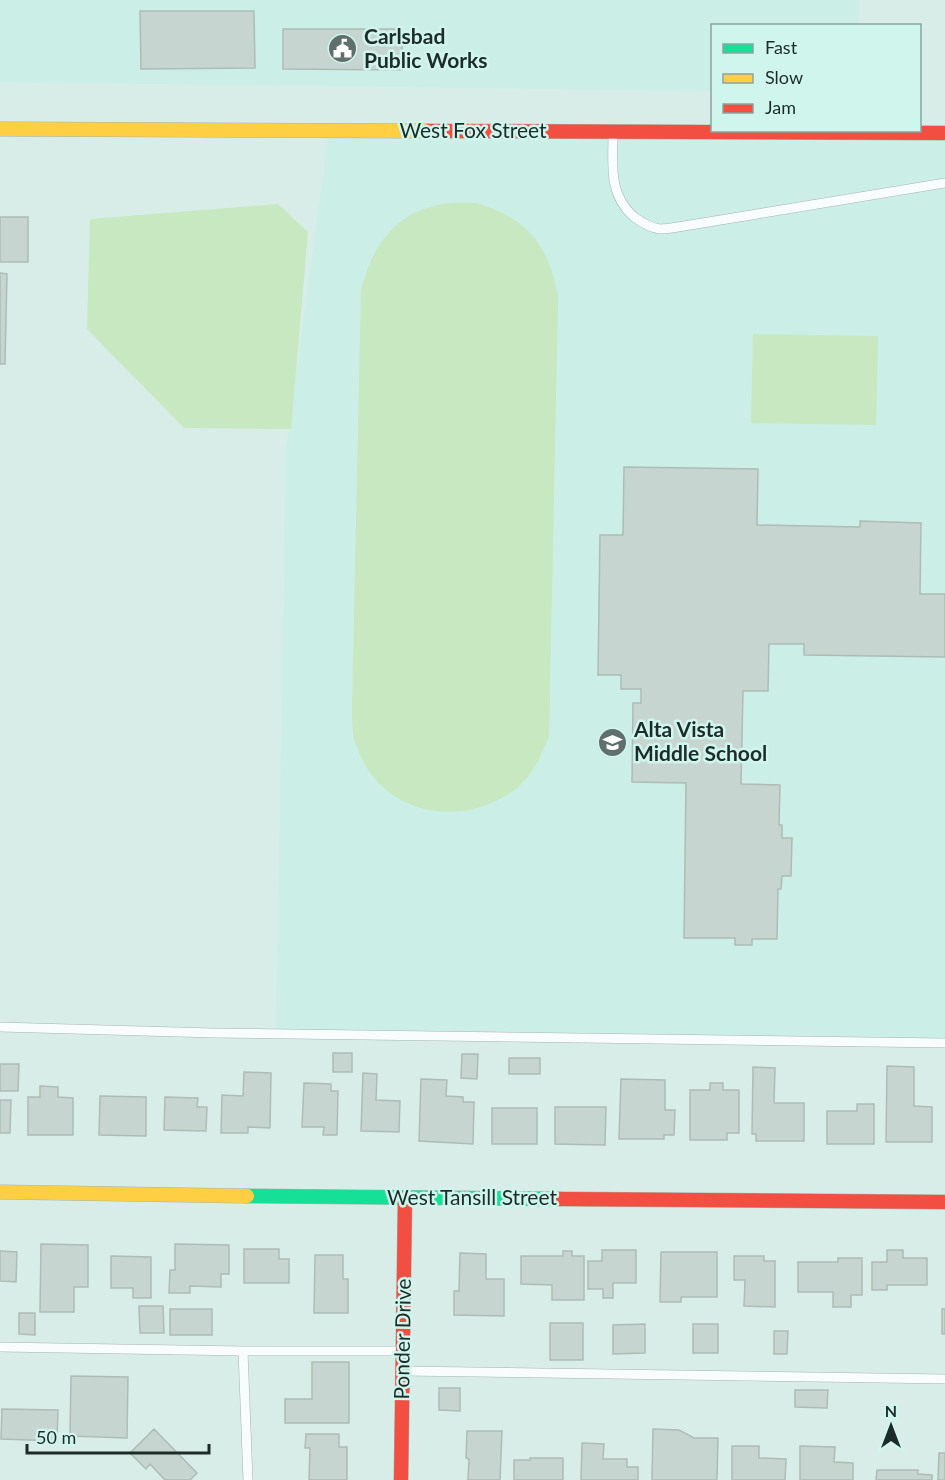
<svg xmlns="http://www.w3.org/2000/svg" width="945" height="1480" viewBox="0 0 945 1480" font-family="Lato,sans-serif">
  <rect width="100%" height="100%" fill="#d8ede8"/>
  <path fill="#cbeee6" d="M0 0H859V25L712 26V91L0 82Z
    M329 130 945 133V1043L276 1033 286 450Z"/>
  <path fill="#c7e8c0" d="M476 203C527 218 548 244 558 296L549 736C543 751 536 768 525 780 512 795 492 804 474 809 425 820 376 798 358 750 352 737 352 723 352 709L361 291C371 249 392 215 438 205 450 202 464 203 476 203Z
    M278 204 308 232 291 429 184 428 87 329 90 219Z
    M753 334 878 336 876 425 751 423Z"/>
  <path fill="#c6d5cf" stroke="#aebcb6" stroke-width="1.5" d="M140 11H254L255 68 141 69Z
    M283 29H402V70L283 69Z
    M0 217H28V262H0Z
    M0 273 7 274 5 364H0Z
    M624 467 758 469 757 525 860 527V521L921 523 920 594H945V657L804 655V644H769L768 691H743L741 784 780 785 779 825H782V838H792L791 876H782L781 889H778L777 939H752V945H735V938H684L686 783 632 782 633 703H641V689H621V675H598L600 535H623Z
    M333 1053H352V1072H333Z
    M462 1054H478L477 1079 461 1078Z
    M509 1058H540V1074H509Z
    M0 1064H19L18 1091H0Z
    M887 1066 914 1067V1106L932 1107V1142H886Z
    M753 1067 775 1068 774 1103H804V1141H756V1134H752Z
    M244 1072 271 1073 270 1128 248 1127V1133H221L222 1095 243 1096Z
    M363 1073 377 1074 376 1100 400 1101 399 1132 361 1131Z
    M421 1079 447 1080 446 1096 463 1097V1102H474L473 1144 419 1141Z
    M621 1079 665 1080V1110H675L674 1135H664V1139H619Z
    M304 1083 331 1084V1091H338L337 1135H323L324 1127H302Z
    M710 1083H723V1090H739V1133H727V1140H690V1090H710Z
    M40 1086 58 1087V1097L73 1098V1135H28V1097H40Z
    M100 1096 146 1097V1136L99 1135Z
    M165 1097 198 1098 197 1107H207L206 1131 164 1130Z
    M0 1100H11L10 1133H0Z
    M857 1104H874V1144H827V1111H857Z
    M555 1107H606L605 1145 555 1144Z
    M492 1108H537V1144H492Z
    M41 1244 88 1245V1287H74V1312H40Z
    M175 1244 229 1245V1274H221V1287L190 1286V1293H169L170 1270H175Z
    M244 1249H279V1259H289V1283H244Z
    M602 1250H636V1283H613V1298H603V1289H588V1261H602Z
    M887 1250H903V1258H927V1285H887V1290H872V1262H887Z
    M0 1251 17 1252 16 1282 0 1281Z
    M563 1251H572V1256H584V1300H552V1285L521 1284V1256H563Z
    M661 1252H717V1297H681V1302H660Z
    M460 1253 486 1254V1279H504V1316L454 1315V1291H459Z
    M315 1255H343V1279H348V1313H314Z
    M111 1256 151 1257V1298H133V1288H111Z
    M734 1256H764V1261H775V1307L744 1306 745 1280H734Z
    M838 1258H862V1295H851V1307H833V1292H798V1262H838Z
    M139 1306H163L164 1333H140Z
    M170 1309H212V1335H170Z
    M942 1309H945V1334H942Z
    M19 1313H35V1335L19 1334Z
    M550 1323H583V1360H550Z
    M645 1324V1353L613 1354V1325Z
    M693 1324H718V1353H693Z
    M774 1331H788L787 1354H774Z
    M312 1362H349V1423H285V1399H312Z
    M71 1376 128 1377 127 1438 70 1436Z
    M439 1388H460V1411L439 1410Z
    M795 1390H828L827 1408 795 1407Z
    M2 1409 58 1410 57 1441 1 1439Z
    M154 1429 197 1473 190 1480H165L150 1464 146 1469 130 1453Z
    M653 1429 679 1430 694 1438H718L717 1480H652Z
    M467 1431H502L500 1480H468L469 1459 466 1458Z
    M306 1434H339V1447H347V1480H309L310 1448H305Z
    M582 1443 604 1444 603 1459H627V1467H638V1480H581Z
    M732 1446H759V1458L786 1459 785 1480H732Z
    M800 1446 835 1447 834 1462 853 1463V1480H800Z
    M939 1453H945V1480H938Z
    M530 1458H563V1480H514V1460H530Z
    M877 1470H918V1474L932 1475V1480H876Z"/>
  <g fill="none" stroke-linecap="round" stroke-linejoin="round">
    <defs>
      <path id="lane" d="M613 134C613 165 608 194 634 217 641 222 651 228 660 229 666 229 672 228 678 227L945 183
        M0 1027 213 1033 945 1043
        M0 1347 243 1351H401
        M243 1351 248 1480
        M404 1371 945 1379"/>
      <path id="fast" d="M247 1196 561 1199"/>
      <path id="slow" d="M0 129 428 131
        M0 1192 247 1196"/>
      <path id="jam" d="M428 131 945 133
        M561 1199 945 1202
        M401 1480 405 1198"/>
    </defs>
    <use href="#lane" stroke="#a4b4b0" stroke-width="10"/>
    <use href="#fast" stroke="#a4b4b0" stroke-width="15"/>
    <use href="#slow" stroke="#a4b4b0" stroke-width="15"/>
    <use href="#jam" stroke="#a4b4b0" stroke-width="15"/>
    <use href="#lane" stroke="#f9fcfc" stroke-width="9"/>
    <use href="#fast" stroke="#16e098" stroke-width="14"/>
    <use href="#slow" stroke="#ffcf43" stroke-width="14"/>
    <use href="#jam" stroke="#f24e42" stroke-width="14"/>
  </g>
  <defs>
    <symbol id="civic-disc" viewBox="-11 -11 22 22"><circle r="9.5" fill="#5f706c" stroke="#d0f5ed"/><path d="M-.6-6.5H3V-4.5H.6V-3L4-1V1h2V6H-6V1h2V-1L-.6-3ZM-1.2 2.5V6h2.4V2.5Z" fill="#fff"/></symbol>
    <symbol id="school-disc" viewBox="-11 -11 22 22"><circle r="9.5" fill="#5f706c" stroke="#d0f5ed"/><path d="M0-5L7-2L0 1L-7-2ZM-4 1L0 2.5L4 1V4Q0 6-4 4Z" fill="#fff"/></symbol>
  </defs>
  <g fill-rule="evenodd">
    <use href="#civic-disc" x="326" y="32" width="33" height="33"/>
    <use href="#school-disc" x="596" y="726" width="33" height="33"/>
  </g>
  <g text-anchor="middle" stroke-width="5" stroke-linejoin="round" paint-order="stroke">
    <g font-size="21" font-weight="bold" fill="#1e2c29" stroke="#d0f5ed" text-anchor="start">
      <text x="364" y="44">Carlsbad<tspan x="364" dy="24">Public Works</tspan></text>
      <text x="634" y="737">Alta Vista<tspan x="634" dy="24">Middle School</tspan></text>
    </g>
    <g font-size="21" fill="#1e2c29" stroke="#d0f5ed">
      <text x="473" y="138">West Fox Street</text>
      <text x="472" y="1205">West Tansill Street</text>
      <text transform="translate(403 1339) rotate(-89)" y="7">Ponder Drive</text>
    </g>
  </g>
  <rect x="711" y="24" width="210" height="108" fill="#d0f5ed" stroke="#89a59f" stroke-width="1.5"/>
  <rect x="723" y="44" width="30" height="9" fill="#16e098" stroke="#89a59f" stroke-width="1.5"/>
  <text x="765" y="54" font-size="18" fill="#1e2c29">Fast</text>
  <rect x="723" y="74" width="30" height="9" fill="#ffcf43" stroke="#89a59f" stroke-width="1.5"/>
  <text x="765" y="84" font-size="18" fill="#1e2c29">Slow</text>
  <rect x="723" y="104" width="30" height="9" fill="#f24e42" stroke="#89a59f" stroke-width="1.5"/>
  <text x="765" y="114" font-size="18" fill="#1e2c29">Jam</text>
  <g transform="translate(891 1426)" stroke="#d0f5ed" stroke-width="4.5" paint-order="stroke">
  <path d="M0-4.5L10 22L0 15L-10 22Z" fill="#1e2c29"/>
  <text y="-9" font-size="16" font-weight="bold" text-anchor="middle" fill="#1e2c29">N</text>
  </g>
  <path d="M27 1444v9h182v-9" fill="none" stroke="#1e2c29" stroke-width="3"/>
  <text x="36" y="1444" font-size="18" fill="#1e2c29" stroke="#d0f5ed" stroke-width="4.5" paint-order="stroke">50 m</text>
</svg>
